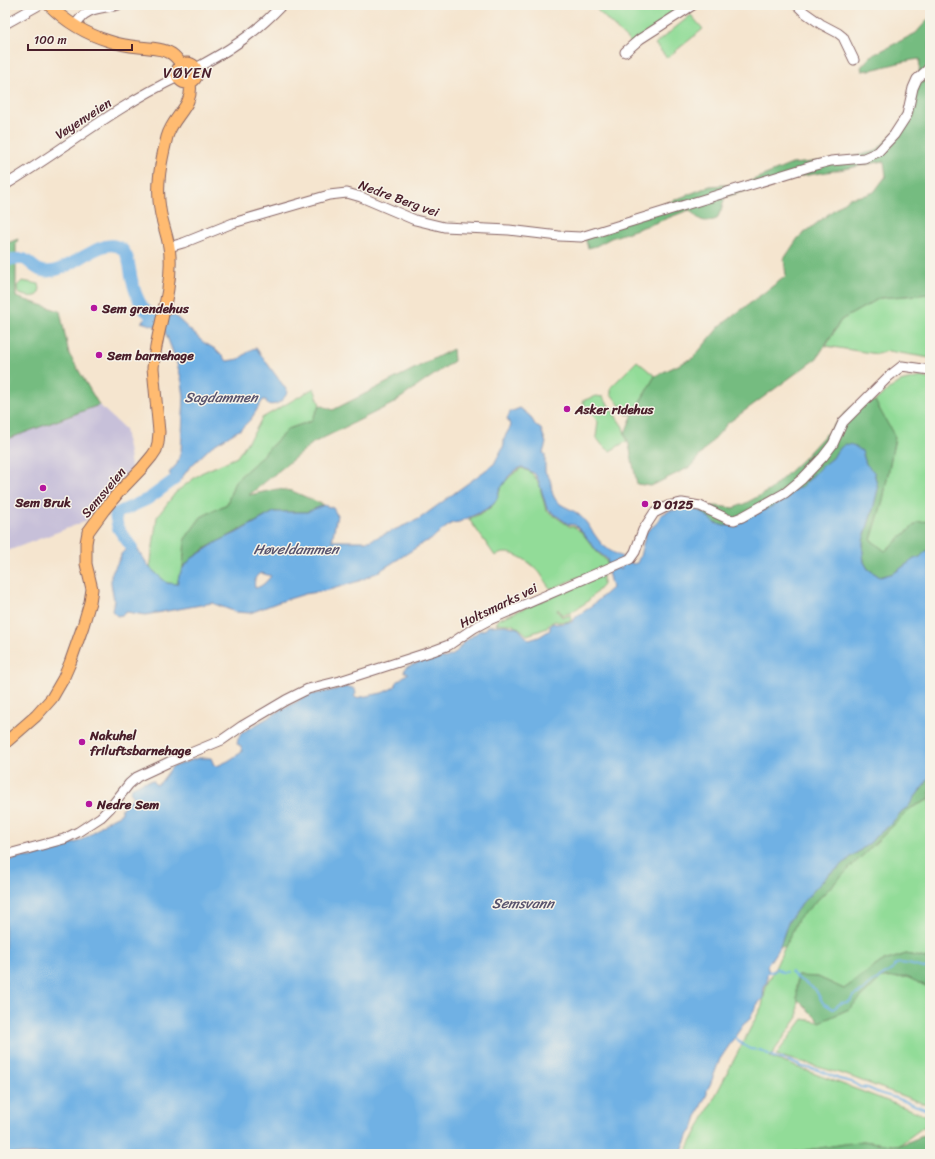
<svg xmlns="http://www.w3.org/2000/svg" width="935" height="1159" viewBox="0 0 935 1159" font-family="Sriracha,sans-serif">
  <rect width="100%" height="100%" fill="#f7f3e8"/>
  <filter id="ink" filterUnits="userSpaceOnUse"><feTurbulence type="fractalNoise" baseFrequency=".025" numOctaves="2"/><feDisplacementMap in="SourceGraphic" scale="8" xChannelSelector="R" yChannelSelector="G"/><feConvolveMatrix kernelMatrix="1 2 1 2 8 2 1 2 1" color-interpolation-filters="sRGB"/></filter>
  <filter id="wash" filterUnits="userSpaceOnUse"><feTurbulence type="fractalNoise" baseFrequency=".012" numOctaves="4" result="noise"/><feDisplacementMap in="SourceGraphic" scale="16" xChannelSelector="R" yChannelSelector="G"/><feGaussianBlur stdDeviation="0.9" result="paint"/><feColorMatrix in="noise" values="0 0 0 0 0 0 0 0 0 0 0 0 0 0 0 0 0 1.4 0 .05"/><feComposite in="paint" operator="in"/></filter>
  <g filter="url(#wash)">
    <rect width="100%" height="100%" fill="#f5e5cf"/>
    <path fill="#c7c0d9" d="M99 405 125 429 132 473 84 522 5 552V440Z"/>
    <path fill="#92dc98" stroke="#6e7e62" d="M592 5H686L632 44Z
      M691 15 703 29 667 58 655 44Z
      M22 281 39 284 40 289 38 295C33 298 23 296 18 293L17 286Z
      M930 294V358L888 351 877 354 826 346 841 320 880 298Z
      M637 361 655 376 633 414 627 415 611 394V387Z
      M920 377 930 379V521L918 522 885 551 871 540 883 500 895 438 875 401 888 390 900 382Z
      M314 388 320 405 311 421 288 429 254 464 235 481 227 504 201 517 185 539 183 568 179 576 178 584 167 583 150 568 157 517 176 492 201 473 237 457 255 431 262 418Z
      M596 396 603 397 623 427 627 441 610 451 602 445 596 437 598 422 582 401Z
      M522 468 530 472 534 476 539 484 546 510 569 526 575 527 583 534 597 552 606 560 608 565 551 589C546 585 544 578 540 573 533 564 516 552 504 553 501 553 498 555 495 556L469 519C477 515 488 511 494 504 497 500 498 495 500 490 505 480 513 473 522 468Z
      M603 575V585L587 602 570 613 562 615 558 609 557 610 562 617 571 615V621L558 622 555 621 549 624 547 628 527 635C516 624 511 623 496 624L499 619Z
      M930 799V959L906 954 881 962 844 989 818 977 797 976 798 1017 770 1057 930 1117V1122L898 1146 863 1141 784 1154H685L762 1006 766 987 798 919 911 808Z
      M907 977 930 988V1106L846 1075 776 1055 803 1019 820 1022 849 1009 881 978Z"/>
    <path fill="#75bc80" stroke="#606e56" d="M930 17V294L880 298 841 320 817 358 728 423 690 467 651 486 637 484 629 445 625 433 633 414 655 376 693 358 720 326 786 276 784 259 798 238 849 198 866 195 874 192 886 176 884 161 839 170 790 178 725 197 721 210 717 219C703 224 699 220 690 210L686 211 655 223 611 238 596 246 588 248 585 238 619 222 710 186 724 185 732 186 748 182 792 164 843 159 876 151 903 123 919 73 920 59C900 61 881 69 862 71L861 67 871 56 916 33Z
      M18 239 16 245V297L60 311 69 354 99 405 5 440V244Z
      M453 349 454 361 392 404 313 443 249 495 277 489 292 491 324 505 307 512H274L206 548 191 559 183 568 185 539 201 517 227 504 235 481 254 464 288 429 311 421 320 405 333 410Z
      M875 401 895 437 883 500 871 540 885 551 918 522 930 521V549L925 552 920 557 914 559 894 573 880 577 868 569 864 562 863 554V541L873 509 878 489 874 472 866 464 862 451H837L833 458 819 469 803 486 796 489 784 501 753 515 738 524 724 526 715 523 701 511 705 507 715 506 734 508 746 503 770 490 802 460 850 408Z
      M930 775V799L911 808 798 919 785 947 780 946 788 922 802 903 830 873 836 870 851 857 871 842 876 836 889 826 902 811 908 807 915 797 926 783Z
      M906 954 930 959V988L907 977 881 978 849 1009 820 1022 797 999V976L818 977 844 989 881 962Z
      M930 1133V1154H784L863 1141 898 1146Z"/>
    <path fill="#70b1e4" stroke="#5d6888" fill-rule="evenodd" d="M156 311 168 316 174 315 203 342 215 349 227 361 239 359 252 349 256 348 288 392C283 400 277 407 267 404L266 400H263L251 419 241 429 212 446 189 468 181 479 174 480 169 473 177 464 181 451 184 397 182 382 176 360 164 329 141 322Z
      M520 408 530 416 536 426 541 429 546 443 543 453 545 454V472C554 481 549 487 554 497 558 506 571 508 578 514 588 522 593 534 601 543 607 550 616 554 624 558L609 566 607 559 597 551 583 533 575 525 568 524 547 509 539 482 535 474 522 467 516 470 509 476 499 491 497 499 490 507 479 513 459 522 452 523 437 534 431 540 425 542 378 572 359 581 329 590 305 594 279 602 250 613 236 612 212 603 145 615 127 612 122 615 117 616 112 611 114 600 111 583V575L121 556V554L124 551 136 547 150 568 167 583 177 584 179 576 183 568 191 559 217 542 236 533 274 512H307L324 505 333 508 337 515 332 541H369L419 519 494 464 504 445V438L511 426 507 419 510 412ZM261 573 271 576C267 581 262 587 255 588 254 582 254 576 261 573Z
      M845 444 853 445 862 451 866 464 874 472 878 489 873 509 863 541V554L864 562 868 569 880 577 894 573 914 559 920 557 925 552 930 549V775L926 783 915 797 908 807 902 811 889 826 876 836 871 842 851 857 836 870 830 873 802 903 788 922 780 946 767 966 769 972 767 974V982L764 988 763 998 756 1006 750 1019 743 1025 720 1059 710 1085 707 1090V1094L699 1110 693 1129 689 1134 681 1154H5V863L16 858 25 857H32L53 849H56V850H58L61 848 80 841 91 834 107 821 121 814V809L132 798 133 796 130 792 131 788 143 782 153 780 156 785 160 783 172 767 198 758H211L214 765 217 766 228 761 242 752 241 746 237 744 238 738 243 732C260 723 277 712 294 703 298 702 300 698 304 697 314 693 324 693 334 690 343 688 346 685 355 689L356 694 354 696 356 698 382 693 393 688 398 681 408 673 407 672H404L406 667 434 657 445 658 453 655 458 650 462 644 479 631 486 629 488 626 505 625 518 628 529 640 539 637 550 630V626L553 623 556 624 572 622 577 616 589 608 612 588 608 572 618 567 620 569 622 568 621 566 630 561 632 564 637 563 640 556 646 532 657 523 661 515 669 511 687 508 701 511 715 523 724 526 738 524 753 515 784 501 796 489 803 486 819 469 833 458 837 451Z"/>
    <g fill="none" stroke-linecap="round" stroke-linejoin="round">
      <path stroke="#70b1e4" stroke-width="2" d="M769 972 775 971 776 968 782 972H786
        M791 972 797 978 815 989 823 1003 833 1009 841 1003 849 1002 855 995 863 991 869 985 893 969 896 964C905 961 915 967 925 968L930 965
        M735 1037 743 1045 750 1049 760 1050 774 1057 789 1061 803 1067 818 1070 839 1079 852 1082 860 1087 868 1088 879 1093 899 1099 930 1111"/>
      <path stroke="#70b1e4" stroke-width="12" d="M5 262 12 259H24C30 262 35 269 42 271 66 276 96 240 116 246 130 249 129 269 132 280 134 289 137 298 142 306 147 314 155 318 164 322
        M132 548 118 528 115 514 148 499 174 480"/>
    </g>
  </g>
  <g filter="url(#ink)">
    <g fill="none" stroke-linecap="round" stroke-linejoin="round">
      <defs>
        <path id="minor" d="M797 5 804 12 821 24 838 33 843 37 854 60
          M5 24 39 5
          M75 26C85 7 99 9 118 5
          M625 52 640 39 693 5
          M196 68C207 62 218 56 229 49 248 37 266 22 282 5
          M5 185C63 150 116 106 178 77
          M169 247 183 243 233 223 329 195 347 193 361 197 415 220 444 227 509 230 559 236 581 237 812 166 831 161 864 158 878 152 894 135 907 115 913 88 917 79 927 70 930 66
          M5 855 64 839 78 832 101 817 110 808 129 784 137 777 169 762 222 740 242 726 286 700 308 689 340 681 433 651 449 645 474 628 489 620 630 559 635 552 643 530 654 513 668 506 682 503 700 506 728 519 734 520 742 517 785 493 802 479 823 457 833 444 843 422 888 377 902 366 930 370"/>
        <path id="major" d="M49 5C66 22 86 34 109 41 118 44 129 46 139 47 149 48 163 48 172 54 176 57 179 61 182 65
          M177 73a10 10 0 1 1 20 0a10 10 0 1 1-20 0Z
          M5 743 36 716 52 698 63 679 70 663 83 626 90 602 92 589 86 564V543L88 532 104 510 118 493 142 468 152 456 156 450 158 443 159 432 153 368C156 331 172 294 170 257 170 240 162 225 160 209 156 185 161 161 167 137 173 115 194 107 190 83"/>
      </defs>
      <use href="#minor" stroke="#866464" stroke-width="11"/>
      <use href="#major" stroke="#866464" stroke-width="13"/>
      <use href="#minor" stroke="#fff" stroke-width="9"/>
      <use href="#major" stroke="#ffbb71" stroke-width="11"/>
    </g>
  </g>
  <g fill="#b5179e" stroke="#f7f3e8" stroke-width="1.5">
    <circle cx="94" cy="308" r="4"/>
    <circle cx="99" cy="355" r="4"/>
    <circle cx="567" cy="409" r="4"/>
    <circle cx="43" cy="488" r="4"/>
    <circle cx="645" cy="504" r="4"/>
    <circle cx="82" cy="742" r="4"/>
    <circle cx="89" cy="804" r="4"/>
  </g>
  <g text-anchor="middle" stroke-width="3" stroke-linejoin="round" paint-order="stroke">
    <g font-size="13" fill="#4a1f2b" stroke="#f7f3e8">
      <text transform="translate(83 118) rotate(-33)" y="5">Vøyenveien</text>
      <text transform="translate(399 198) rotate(20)" y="5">Nedre Berg vei</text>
      <text transform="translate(103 492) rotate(-50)" y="5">Semsveien</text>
      <text transform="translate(498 605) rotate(-26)" y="5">Holtsmarks vei</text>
    </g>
    <g font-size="13" font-weight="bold" fill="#4a1f2b" stroke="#f7f3e8" text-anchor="start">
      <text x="102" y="313">Sem grendehus</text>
      <text x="107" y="360">Sem barnehage</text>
      <text x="575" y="414">Asker ridehus</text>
      <text x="43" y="507" text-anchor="middle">Sem Bruk</text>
      <text x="653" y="509">D 0125</text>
      <text x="90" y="740">Nakuhel<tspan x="90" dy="15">friluftsbarnehage</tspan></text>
      <text x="97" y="809">Nedre Sem</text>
    </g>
    <g font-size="14" font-style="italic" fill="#57526c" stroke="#f7f3e8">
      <text x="221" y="402">Sagdammen</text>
      <text x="296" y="554">Høveldammen</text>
      <text x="523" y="908">Semsvann</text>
    </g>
    <g font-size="15" letter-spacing="1" fill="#4a1f2b" stroke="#f7f3e8">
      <text x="188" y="78">VØYEN</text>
    </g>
  </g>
  <rect width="935" height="1159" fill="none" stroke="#f7f3e8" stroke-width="20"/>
  <path d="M28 44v6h104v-6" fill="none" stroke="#4a1f2b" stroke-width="2"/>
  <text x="34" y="44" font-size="12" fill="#4a1f2b" stroke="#f7f3e8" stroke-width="3" paint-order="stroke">100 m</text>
</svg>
